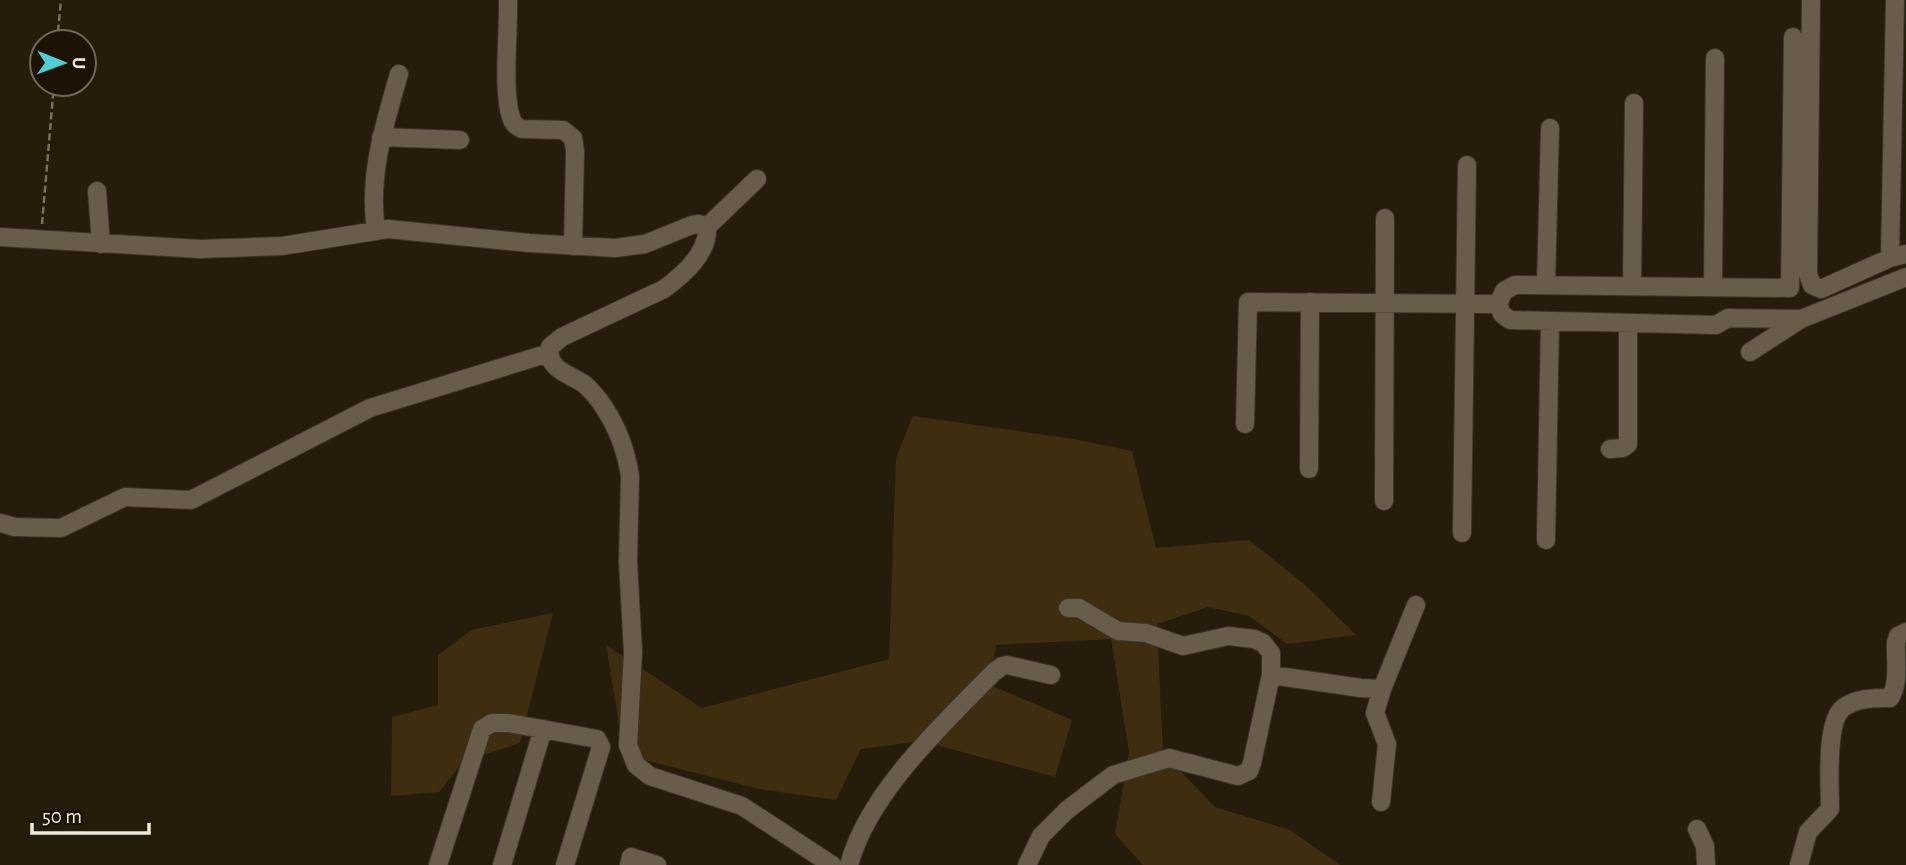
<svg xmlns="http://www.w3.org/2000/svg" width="1906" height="865" viewBox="0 0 1906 865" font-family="'Alegreya Sans',sans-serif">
  <rect width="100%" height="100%" fill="#261c0c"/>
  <path fill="#3e2d0f" d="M913 416 1074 439 1132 451 1156 548 1249 540 1303 583 1356 635 1287 644 1249 616 1208 607 1157 624 1163 753 1215 807 1290 830 1340 865H1143L1115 834 1129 752 1111 639 996 645 991 685 1072 720 1055 777 921 741 861 749 836 800 759 789 624 755 606 645 702 708 889 659 896 458Z
    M553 613 520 743 463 762 439 792 391 796 392 717 438 705V655L471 630Z"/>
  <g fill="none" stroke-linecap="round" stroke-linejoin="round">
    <defs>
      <path id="minor" d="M508 0C509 31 502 90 511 117 513 124 516 126 522 129L563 130 573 138 575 151 573 246
        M1811 0 1808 274 1812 285 1821 289 1890 258 1906 254
        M1793 37 1790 288 1515 285 1504 291 1498 304 1502 314 1510 320 1716 325 1728 318 1801 319
        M381 137 460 140
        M97 191 101 244
        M707 227C709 253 683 275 664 289L562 337 550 347C546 370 570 374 584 384 589 388 595 395 599 400 615 422 626 449 630 476L628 562 633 652 628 745 636 765 650 776 742 806 832 865
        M376 231C368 176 384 126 399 74
        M0 237 200 249 282 246 388 229 529 243 615 248 645 244 692 225 699 224 707 227 757 179
        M1890 258 1895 0
        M1546 285 1550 128
        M1632 286 1634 103
        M1713 287 1715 58
        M1750 352 1801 319 1906 277
        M1245 424 1248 302 1498 304
        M1610 449 1623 448 1628 444V323
        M1309 469 1310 302
        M1384 501 1385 218
        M0 523 15 527 61 528 125 497 191 500 370 408 549 353
        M1462 533 1467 165
        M1546 540 1550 321
        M1068 608H1079L1118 631 1146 633 1183 646 1228 636 1254 639 1263 643 1271 653V675
        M1381 802 1387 744 1375 713 1382 689
        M1697 829 1705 846 1706 865
        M438 865 482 729 492 723H509L597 739 601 747 565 865
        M502 865 543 729
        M629 865 631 857 657 865
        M849 865C868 793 943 724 994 672L1002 666 1007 665 1051 675
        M1027 865 1041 836 1067 810 1113 775 1169 758 1238 776 1249 771 1252 763 1271 675 1361 688 1382 689 1416 605
        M1799 865 1808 832 1830 809C1830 787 1825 722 1843 708 1856 698 1874 698 1890 698 1900 682 1895 660 1896 642L1898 636 1906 632"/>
    </defs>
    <use href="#minor" stroke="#3c342c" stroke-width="20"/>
    <path stroke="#776f61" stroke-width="2.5" stroke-dasharray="7 3.5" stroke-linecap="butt" d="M57 42 61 0
      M42 224 54 84"/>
    <use href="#minor" stroke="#685d4a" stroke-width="18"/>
  </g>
  <g transform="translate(63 63) rotate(91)"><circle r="33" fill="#1d1304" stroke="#71685b" stroke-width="2"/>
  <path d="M0-5L12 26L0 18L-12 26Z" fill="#51ccd3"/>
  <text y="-10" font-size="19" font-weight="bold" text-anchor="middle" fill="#eee8dd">U</text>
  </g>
  <path d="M32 823v10h117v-10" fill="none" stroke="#eee8dd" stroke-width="3.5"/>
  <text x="42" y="823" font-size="21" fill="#eee8dd" stroke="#1d1304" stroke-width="5" paint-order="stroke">50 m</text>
</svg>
